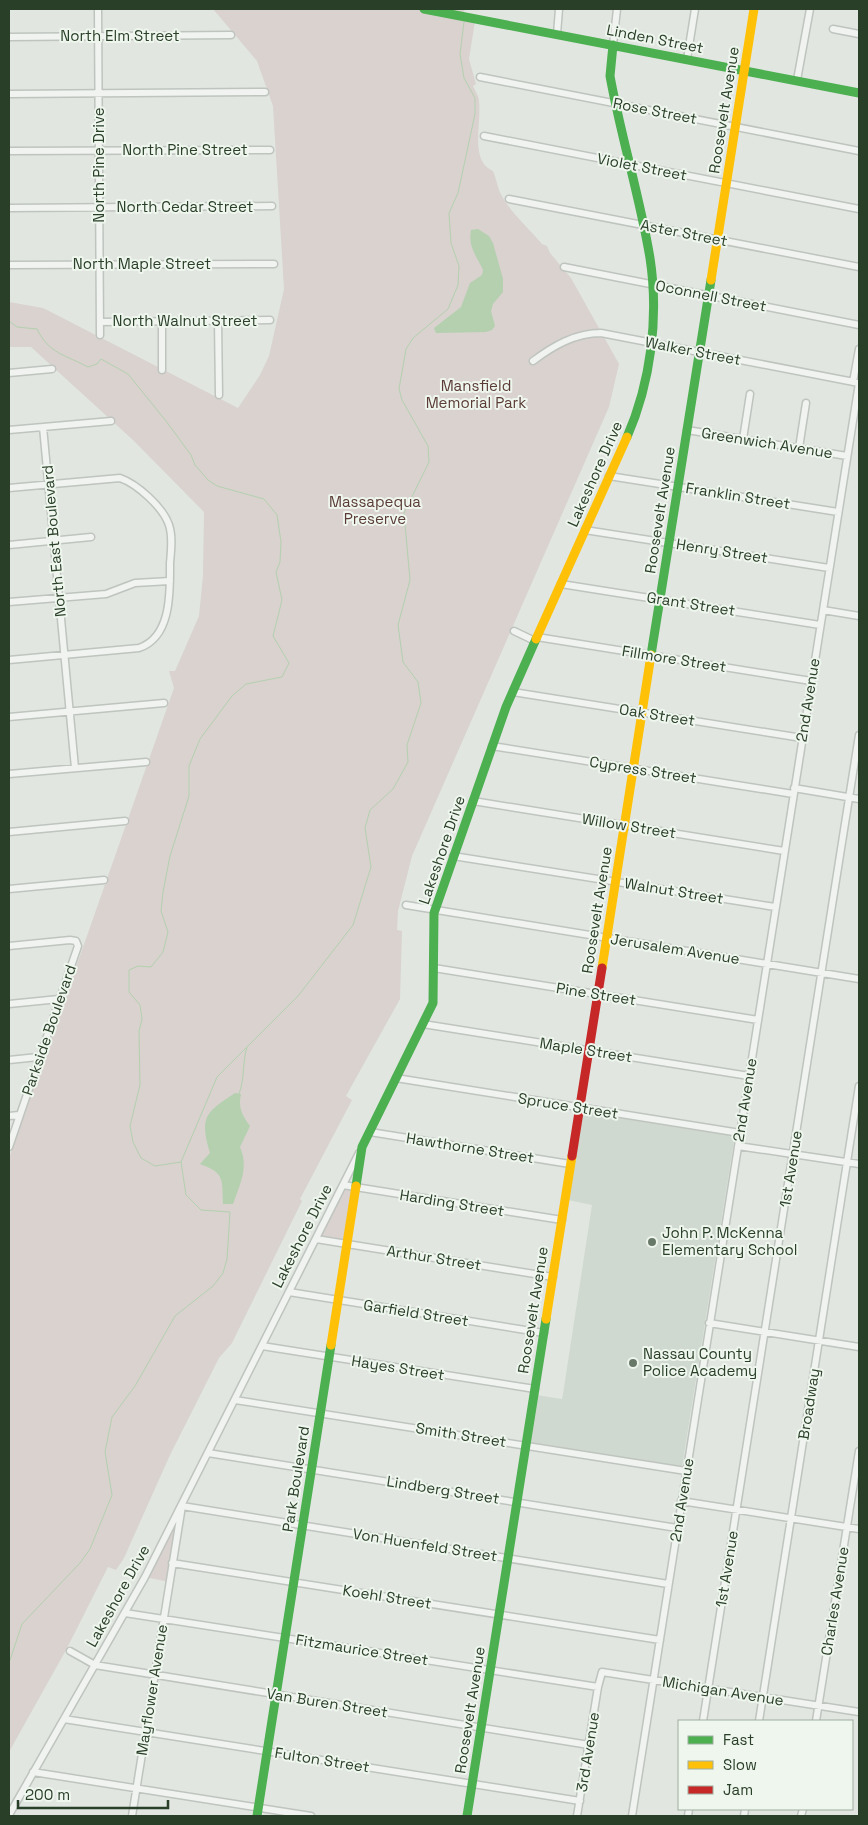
<svg xmlns="http://www.w3.org/2000/svg" width="868" height="1825" viewBox="0 0 868 1825" font-family="'Space Grotesk',sans-serif">
  <rect width="100%" height="100%" fill="#e1e6e1"/>
  <path fill="#cfd9cf" d="M582 1111 735 1135 682 1467 528 1443 536 1395 562 1399 563 1394 592 1205 568 1200Z"/>
  <path fill="#d9d2cf" d="M213 9H464L465 19 475 21 469 59 476 84 473 86C475 91 479 96 479 101 482 122 469 161 493 171 496 178 497 184 499 190 505 207 530 230 542 244L547 246 550 253 571 278 619 364 609 407 412 856 398 911 397 930 402 931 400 999 346 1096 352 1100 300 1199 302 1201 232 1343 219 1358 170 1455 124 1558 116 1570 108 1567 66 1650 9 1752V1158L174 688 169 671H175L199 616 203 576 204 512 133 440 31 347H9V302L43 308 238 408 260 375 269 356 284 289 273 106 257 61Z
    M343 1185 356 1187 347 1244 316 1239Z
    M182 1506 169 1582 145 1577Z"/>
  <path fill="#b4d0af" d="M478 229 489 236 493 243 503 279V292L493 304 491 311 495 326 492 330 486 332 436 333 434 328 461 307 470 283 482 275 483 270C476 255 468 247 471 230Z
    M235 1093 241 1094C238 1108 242 1115 250 1126L240 1147C249 1168 240 1184 233 1204H223C222 1179 225 1173 200 1164L210 1153C199 1117 206 1112 235 1093Z"/>
  <g fill="none" stroke-linecap="round" stroke-linejoin="round">
    <path stroke="#b4d0af" stroke-width="1" d="M9 321 17 327 37 329C49 354 66 355 88 367L97 364 101 359 128 374 166 421 191 455 195 465 208 480 217 486 264 499 277 515 281 542 280 562 276 572 282 600 273 636 289 663 282 677 246 684 232 696 200 739 189 766V796L170 856 163 892 161 911 168 932 163 952 151 967 138 966 129 970V992L140 1005 142 1019 139 1031 140 1085 130 1126 133 1142 141 1158 155 1166 181 1162
      M239 1094C245 1078 242 1063 247 1047
      M9 1663 22 1624 80 1563 90 1549 112 1495 105 1452 112 1417 135 1386 175 1316 213 1286 223 1273 227 1259 230 1212 201 1210 186 1195 181 1162 217 1077 298 996 353 925 371 867 365 828 370 810 393 789 408 762 407 745 421 703 418 682 403 662 398 625 410 580 404 513 429 462 428 446 402 400 399 389 406 349 413 338 448 309 458 285 459 266 451 243 449 213 458 193 475 114V98L464 78 460 54 464 22"/>
    <defs>
      <path id="street" d="M98 9 100 335
        M833 29 859 34
        M557 34 559 9
        M9 37 231 35
        M613 45 617 9
        M687 59 695 9
        M480 77 859 151
        M797 80 810 9
        M9 94 265 92
        M484 136 859 209
        M9 151 270 150
        M509 199 859 267
        M9 208 272 206
        M9 265 274 264
        M564 267 859 325
        M162 321V370
        M218 321 219 395
        M100 322 270 320
        M533 361C553 346 575 333 601 333L859 383
        M9 373 52 369
        M853 382 859 349
        M43 427 75 768
        M9 430 111 421
        M687 430 847 456
        M743 439 750 394
        M799 448 806 403
        M609 476 838 512
        M9 488 120 478C137 484 163 507 169 525 173 537 171 551 170 563 170 591 172 637 139 648L9 660
        M585 530 829 568
        M9 545 91 537
        M561 584 820 625
        M9 602 106 594 135 583 170 581
        M823 610 859 616
        M514 631 535 641
        M537 637 811 681
        M513 692 802 738
        M9 717 164 703
        M492 746 793 794
        M9 774 146 762
        M794 788 859 799
        M473 801 784 851
        M9 832 125 821
        M453 856 775 907
        M9 889 104 880
        M406 905 859 979
        M9 946 70 940 76 941 78 946 9 1147
        M434 968 758 1020
        M9 1004 59 999
        M423 1024 749 1076
        M9 1060 38 1057
        M396 1078 740 1133
        M9 1116 19 1115
        M370 1132 570 1164
        M738 1146 859 1164
        M343 1185 562 1220
        M316 1239 553 1277
        M289 1292 544 1333
        M709 1323 859 1347
        M262 1346 535 1389
        M235 1400 686 1471
        M208 1453 677 1528
        M681 1501 859 1529
        M172 1563 660 1640
        M125 1613 598 1687
        M70 1651 95 1665 589 1745
        M64 1719 580 1801
        M703 1721 859 735
        M759 1721 859 1086
        M816 1721 859 1451
        M33 1772 311 1816
        M9 1815 145 1577 359 1153
        M132 1816 182 1506 668 1584
        M577 1816 598 1687 602 1672 859 1712
        M632 1816 859 383
        M688 1816 689 1809
        M744 1816 745 1809
        M801 1816 803 1809"/>
    </defs>
    <use href="#street" stroke="#bfc4bf" stroke-width="9"/>
    <use href="#street" stroke="#f0f3f0" stroke-width="6"/>
    <path stroke="#4caf50" stroke-width="9" d="M424 9 859 93
      M613 45 610 76C621 137 640 197 650 258 659 317 651 382 627 437
      M651 655 711 280
      M356 1186 362 1147 433 1003 434 913 506 707 536 639
      M257 1816 331 1345
      M467 1816 546 1319"/>
    <path stroke="#ffc107" stroke-width="9" d="M711 280 754 9
      M536 639 627 437
      M602 968 651 655
      M546 1319 572 1156
      M331 1345 356 1186"/>
    <path stroke="#c62828" stroke-width="9" d="M572 1156 602 968"/>
  </g>
  <g fill="#697969" stroke="#eff6ee" stroke-width="2">
    <circle cx="652" cy="1242" r="5"/>
    <circle cx="633" cy="1363" r="5"/>
  </g>
  <g text-anchor="middle" stroke-width="4" stroke-linejoin="round" paint-order="stroke">
    <g font-size="15" fill="#293f28" stroke="#eff6ee">
      <text x="120" y="41">North Elm Street</text>
      <text transform="translate(655 39) rotate(11)" y="5">Linden Street</text>
      <text transform="translate(724 110) rotate(-81)" y="5">Roosevelt Avenue</text>
      <text transform="translate(655 111) rotate(11)" y="5">Rose Street</text>
      <text x="185" y="155">North Pine Street</text>
      <text transform="translate(99 165) rotate(-90)" y="5">North Pine Drive</text>
      <text transform="translate(642 167) rotate(11)" y="5">Violet Street</text>
      <text x="185" y="212">North Cedar Street</text>
      <text transform="translate(684 233) rotate(11)" y="5">Aster Street</text>
      <text x="142" y="269">North Maple Street</text>
      <text transform="translate(711 296) rotate(11)" y="5">Oconnell Street</text>
      <text x="185" y="326">North Walnut Street</text>
      <text transform="translate(693 351) rotate(11)" y="5">Walker Street</text>
      <text transform="translate(767 443) rotate(9)" y="5">Greenwich Avenue</text>
      <text transform="translate(595 474) rotate(-66)" y="5">Lakeshore Drive</text>
      <text transform="translate(738 496) rotate(9)" y="5">Franklin Street</text>
      <text transform="translate(660 510) rotate(-81)" y="5">Roosevelt Avenue</text>
      <text transform="translate(54 541) rotate(-95)" y="5">North East Boulevard</text>
      <text transform="translate(722 551) rotate(9)" y="5">Henry Street</text>
      <text transform="translate(691 604) rotate(9)" y="5">Grant Street</text>
      <text transform="translate(674 659) rotate(9)" y="5">Fillmore Street</text>
      <text transform="translate(808 700) rotate(-81)" y="5">2nd Avenue</text>
      <text transform="translate(657 715) rotate(9)" y="5">Oak Street</text>
      <text transform="translate(643 770) rotate(9)" y="5">Cypress Street</text>
      <text transform="translate(629 826) rotate(9)" y="5">Willow Street</text>
      <text transform="translate(442 850) rotate(-71)" y="5">Lakeshore Drive</text>
      <text transform="translate(674 891) rotate(9)" y="5">Walnut Street</text>
      <text transform="translate(597 910) rotate(-81)" y="5">Roosevelt Avenue</text>
      <text transform="translate(675 949) rotate(9)" y="5">Jerusalem Avenue</text>
      <text transform="translate(596 994) rotate(9)" y="5">Pine Street</text>
      <text transform="translate(49 1030) rotate(-71)" y="5">Parkside Boulevard</text>
      <text transform="translate(586 1050) rotate(9)" y="5">Maple Street</text>
      <text transform="translate(745 1100) rotate(-81)" y="5">2nd Avenue</text>
      <text transform="translate(568 1106) rotate(9)" y="5">Spruce Street</text>
      <text transform="translate(470 1148) rotate(9)" y="5">Hawthorne Street</text>
      <text transform="translate(791 1169) rotate(-81)" y="5">1st Avenue</text>
      <text transform="translate(452 1203) rotate(9)" y="5">Harding Street</text>
      <text transform="translate(302 1236) rotate(-63)" y="5">Lakeshore Drive</text>
      <text transform="translate(434 1258) rotate(9)" y="5">Arthur Street</text>
      <text transform="translate(533 1310) rotate(-81)" y="5">Roosevelt Avenue</text>
      <text transform="translate(416 1313) rotate(9)" y="5">Garfield Street</text>
      <text transform="translate(398 1368) rotate(9)" y="5">Hayes Street</text>
      <text transform="translate(809 1404) rotate(-81)" y="5">Broadway</text>
      <text transform="translate(461 1435) rotate(9)" y="5">Smith Street</text>
      <text transform="translate(296 1479) rotate(-81)" y="5">Park Boulevard</text>
      <text transform="translate(443 1490) rotate(9)" y="5">Lindberg Street</text>
      <text transform="translate(682 1500) rotate(-81)" y="5">2nd Avenue</text>
      <text transform="translate(425 1545) rotate(9)" y="5">Von Huenfeld Street</text>
      <text transform="translate(727 1569) rotate(-81)" y="5">1st Avenue</text>
      <text transform="translate(118 1596) rotate(-61)" y="5">Lakeshore Drive</text>
      <text transform="translate(387 1597) rotate(9)" y="5">Koehl Street</text>
      <text transform="translate(835 1601) rotate(-81)" y="5">Charles Avenue</text>
      <text transform="translate(362 1650) rotate(9)" y="5">Fitzmaurice Street</text>
      <text transform="translate(152 1690) rotate(-81)" y="5">Mayflower Avenue</text>
      <text transform="translate(723 1691) rotate(9)" y="5">Michigan Avenue</text>
      <text transform="translate(327 1703) rotate(9)" y="5">Van Buren Street</text>
      <text transform="translate(470 1710) rotate(-81)" y="5">Roosevelt Avenue</text>
      <text transform="translate(588 1752) rotate(-81)" y="5">3rd Avenue</text>
      <text transform="translate(322 1760) rotate(9)" y="5">Fulton Street</text>
    </g>
    <g font-size="15" fill="#5a3b36" stroke="#eff6ee">
      <text x="476" y="391">Mansfield<tspan x="476" dy="17">Memorial Park</tspan></text>
      <text x="375" y="507">Massapequa<tspan x="375" dy="17">Preserve</tspan></text>
    </g>
    <g font-size="15" fill="#293f28" stroke="#eff6ee" text-anchor="start">
      <text x="662" y="1238">John P. McKenna<tspan x="662" dy="17">Elementary School</tspan></text>
      <text x="643" y="1359">Nassau County<tspan x="643" dy="17">Police Academy</tspan></text>
    </g>
  </g>
  <rect width="868" height="1825" fill="none" stroke="#293f28" stroke-width="20"/>
  <rect x="678" y="1720" width="175" height="90" fill="#eff6ee" stroke="#a0ad9f"/>
  <rect x="688" y="1736" width="25" height="8" fill="#4caf50" stroke="#a0ad9f"/>
  <text x="723" y="1745" font-size="15" fill="#293f28">Fast</text>
  <rect x="688" y="1761" width="25" height="8" fill="#ffc107" stroke="#a0ad9f"/>
  <text x="723" y="1770" font-size="15" fill="#293f28">Slow</text>
  <rect x="688" y="1786" width="25" height="8" fill="#c62828" stroke="#a0ad9f"/>
  <text x="723" y="1795" font-size="15" fill="#293f28">Jam</text>
  <path d="M18 1800v8h150v-8" fill="none" stroke="#293f28" stroke-width="2.5"/>
  <text x="25" y="1800" font-size="15" fill="#293f28" stroke="#eff6ee" stroke-width="4" paint-order="stroke">200 m</text>
</svg>
